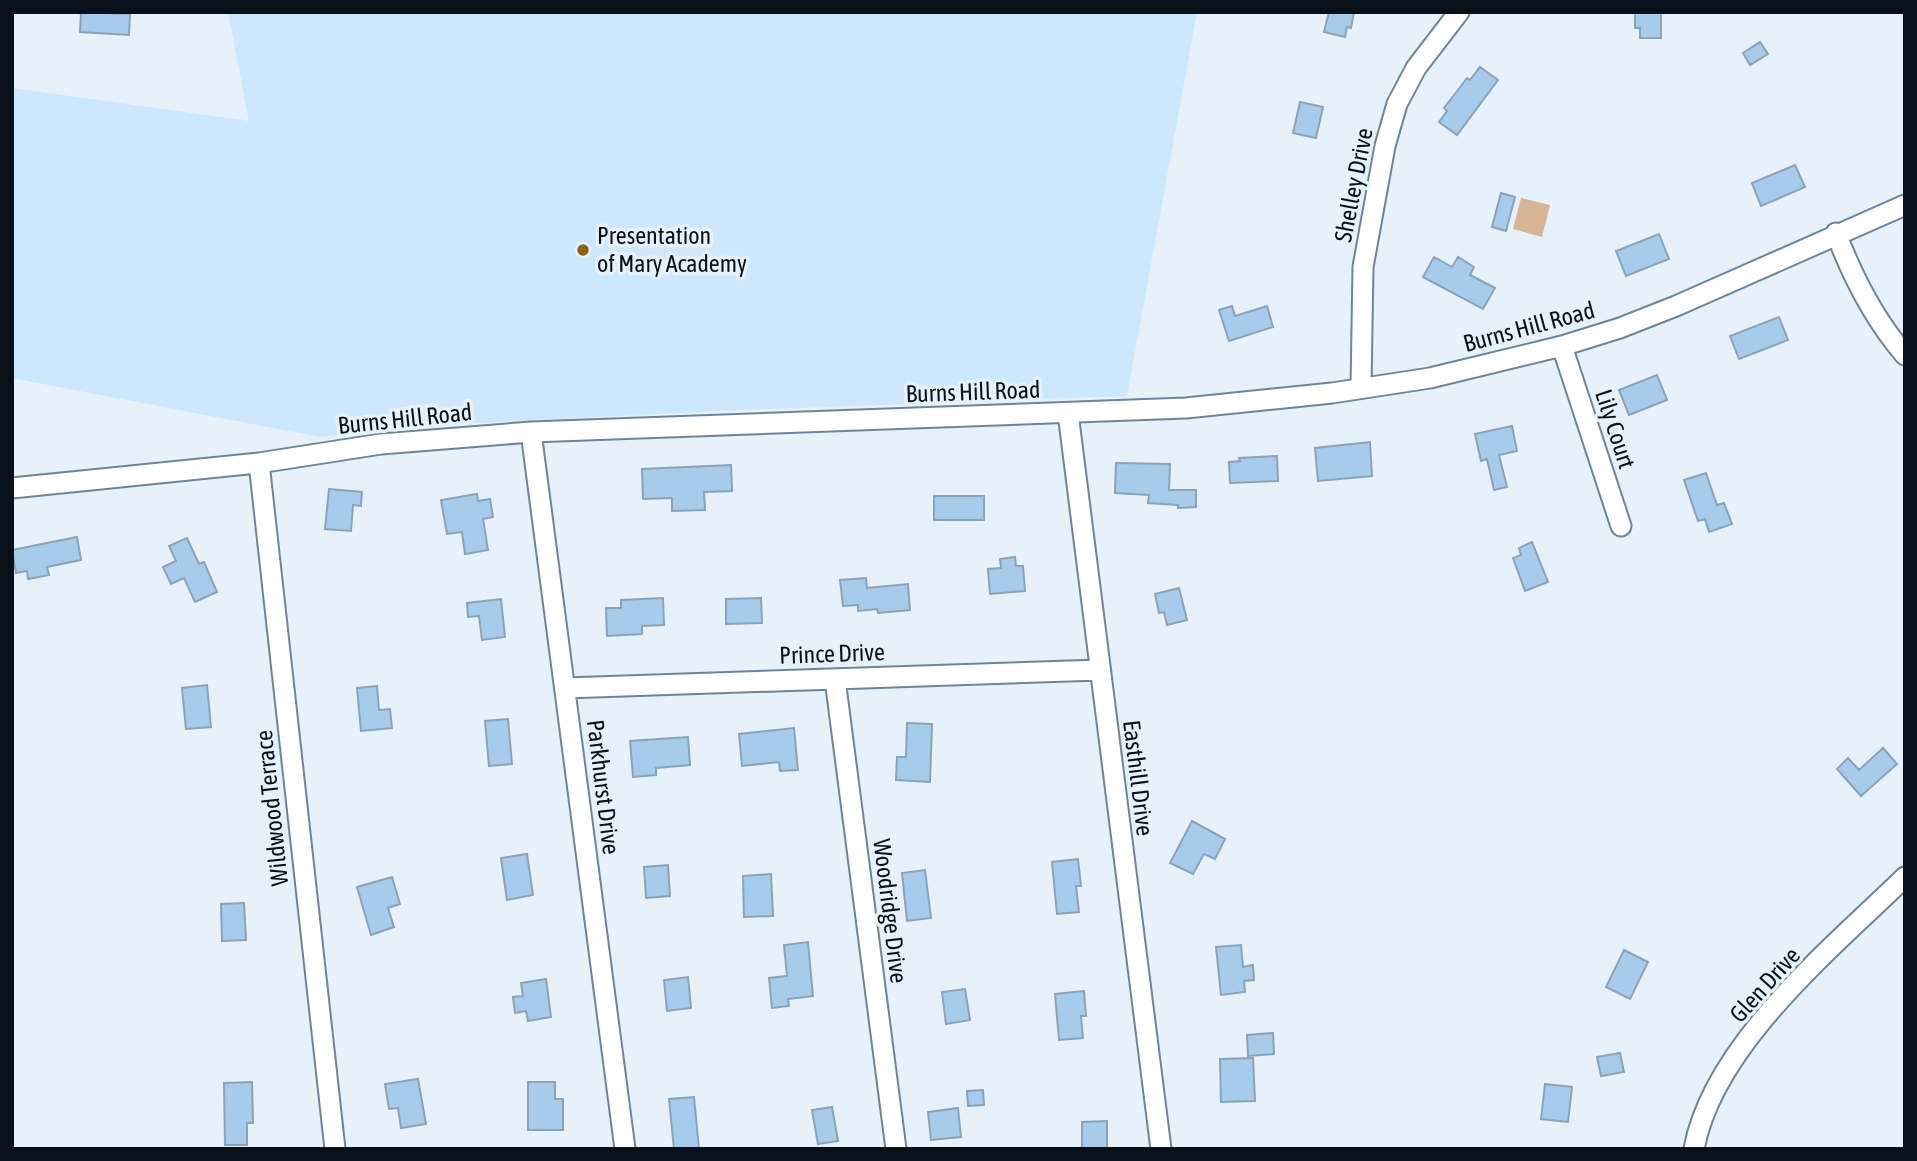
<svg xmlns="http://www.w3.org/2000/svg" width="1917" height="1161" viewBox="0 0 1917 1161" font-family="'Asap Condensed',sans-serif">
  <rect width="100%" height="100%" fill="#e6f1fa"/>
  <path fill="#cde7fd" d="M228 12H1197L1127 396 738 410 399 427 320 437 12 378V88L249 121Z"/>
  <path fill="#d6b594" d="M1521 198 1550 205 1542 237 1513 229Z"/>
  <path fill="#a7cceb" stroke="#8aa3b8" stroke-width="2" d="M81 12 130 14 129 35 80 32Z
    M1329 12H1354L1351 28 1347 27 1345 37 1324 32Z
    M1635 12H1661V38H1640V28H1635Z
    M1760 42 1768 54 1750 65 1743 53Z
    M1480 67 1498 80 1457 135 1439 122 1447 111 1444 108 1461 86 1467 78 1470 80Z
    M1300 102 1323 107 1316 138 1293 133Z
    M1795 165 1805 187 1761 206 1752 183Z
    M1501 193 1515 197 1506 231 1492 227Z
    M1659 234 1669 259 1626 276 1616 251Z
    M1434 257 1452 267 1458 257 1474 267 1470 275 1495 288 1483 309 1423 277Z
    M1232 306 1235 316 1267 306 1273 327 1229 341 1219 310Z
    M1779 317 1788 340 1739 359 1730 336Z
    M1657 375 1667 400 1629 415 1619 390Z
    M1512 426 1517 451 1499 455 1507 487 1494 490 1487 459 1481 461 1475 434Z
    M1370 442 1372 476 1318 481 1315 448Z
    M1277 456 1278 481 1230 483 1229 462 1240 461 1239 458Z
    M1116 463 1170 464 1169 490H1196V507L1178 508V505L1148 503 1149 495 1115 493Z
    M731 465 732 491 704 492 705 510 672 511V498L643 499 642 469Z
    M1706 473 1717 505 1724 503 1732 524 1709 532 1705 519 1698 521 1684 480Z
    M329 489 362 492 361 506 353 505 351 531 325 529Z
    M477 494 478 501 490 499 493 517 483 519 488 550 465 554 462 532 447 534 441 500Z
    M934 496H984V520H934Z
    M77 537 81 560 47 567 49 575 28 579 27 571 16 573 12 550Z
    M187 538 199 564 204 562 217 592 195 602 184 578 171 584 163 567 176 561 169 546Z
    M1532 542 1548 582 1525 591 1513 558 1521 555 1519 548Z
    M1015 557 1016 566H1023L1025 591 990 594 988 569 1001 568 1000 559Z
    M866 578 867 588 908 584 910 610 878 613 877 609 858 611V605L843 606 840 580Z
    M1179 588 1187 620 1167 625 1164 612 1159 613 1155 594Z
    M663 598 664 625 642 626V634L607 636 606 608H621V600Z
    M761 598 762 623 726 624V599Z
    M501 599 505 637 482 640 479 616 468 617 467 603Z
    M207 685 211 727 186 729 182 688Z
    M377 686 379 710 390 709 392 728 361 731 357 688Z
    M508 719 512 764 489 766 485 721Z
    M907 723 932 724 930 782 896 780 897 757H906Z
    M794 728 798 770 780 771 779 762 742 766 739 734Z
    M688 737 690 765 656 768V775L633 777 630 741Z
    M1883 748 1897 764 1861 796 1837 769 1848 758 1859 770Z
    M1192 821 1225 839 1215 859 1204 854 1193 874 1170 863Z
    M527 854 533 895 507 900 501 858Z
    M1078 859 1081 886H1076L1079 912 1057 914 1052 862Z
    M668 865 670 896 646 898 644 867Z
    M925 870 931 918 907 921 902 873Z
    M771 874 773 916 744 917 743 876Z
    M392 877 400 904 388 908 394 927 371 935 357 887Z
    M244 903 246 940 222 941 221 904Z
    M808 942 813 996 788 999 789 1006 772 1008 769 978 787 976 784 945Z
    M1241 945 1243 967 1253 965 1254 980 1244 981 1245 992 1221 995 1216 947Z
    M1624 950 1648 962 1630 999 1606 987Z
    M688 977 691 1008 667 1011 664 980Z
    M546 979 551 1017 528 1021 526 1011 515 1013 513 997 523 996 521 983Z
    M965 989 970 1020 946 1024 942 992Z
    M1084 991 1086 1016H1081L1083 1038 1059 1040 1055 994Z
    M1273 1033 1274 1054 1248 1056 1247 1035Z
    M1620 1053 1624 1072 1601 1076 1597 1057Z
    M1253 1058 1255 1101 1221 1102 1220 1059Z
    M418 1079 426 1124 401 1128 398 1108 389 1109 385 1084Z
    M252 1082 253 1123H247V1145H225L224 1083Z
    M528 1082H555V1099H563V1130H528Z
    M1545 1084 1572 1087 1568 1122 1541 1119Z
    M983 1090 984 1105 968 1106 967 1091Z
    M694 1097 699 1149H674L669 1099Z
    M832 1107 838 1141 818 1144 812 1110Z
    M958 1108 961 1137 931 1140 928 1112Z
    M1107 1121V1149H1082V1122Z"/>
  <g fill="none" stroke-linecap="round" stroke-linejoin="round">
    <defs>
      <path id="minor" d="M1836 233C1853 278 1874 319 1905 355
        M1562 346 1621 526
        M1361 388 1363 267 1385 146 1397 104 1416 68 1459 12
        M1068 413 1161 1149
        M531 432 625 1149
        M259 463 335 1149
        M12 488 259 463 381 444 531 432 1186 408 1332 393 1430 378 1562 346 1620 328 1676 306 1905 205
        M835 679 896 1149
        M565 688 1100 670
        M1694 1149C1713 1045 1832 948 1905 877"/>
    </defs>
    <use href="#minor" stroke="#6d859a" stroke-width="23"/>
    <use href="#minor" stroke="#fff" stroke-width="19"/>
  </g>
  <circle fill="#945e16" stroke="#e6f1fa" stroke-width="2.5" cx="583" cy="250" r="7"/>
  <g text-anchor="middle" stroke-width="7" stroke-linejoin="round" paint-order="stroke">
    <g font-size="24" fill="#081119" stroke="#e6f1fa">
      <text transform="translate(1354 185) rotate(-79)" y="8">Shelley Drive</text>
      <text transform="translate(1529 327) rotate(-15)" y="8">Burns Hill Road</text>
      <text transform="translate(973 392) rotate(-2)" y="8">Burns Hill Road</text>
      <text transform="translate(405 419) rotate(-6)" y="8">Burns Hill Road</text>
      <text transform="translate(1615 429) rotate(72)" y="8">Lily Court</text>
      <text transform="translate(832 654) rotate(-2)" y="8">Prince Drive</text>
      <text transform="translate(1138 778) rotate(83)" y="8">Easthill Drive</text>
      <text transform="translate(603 787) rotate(83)" y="8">Parkhurst Drive</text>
      <text transform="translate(272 808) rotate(-96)" y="8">Wildwood Terrace</text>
      <text transform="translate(890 911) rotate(83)" y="8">Woodridge Drive</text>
      <text transform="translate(1765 985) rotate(-48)" y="8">Glen Drive</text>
    </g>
    <g font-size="24" fill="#081119" stroke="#e6f1fa" text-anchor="start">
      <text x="597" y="244">Presentation<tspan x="597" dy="28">of Mary Academy</tspan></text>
    </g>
  </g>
  <rect width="1917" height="1161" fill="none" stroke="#081119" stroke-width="28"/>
</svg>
